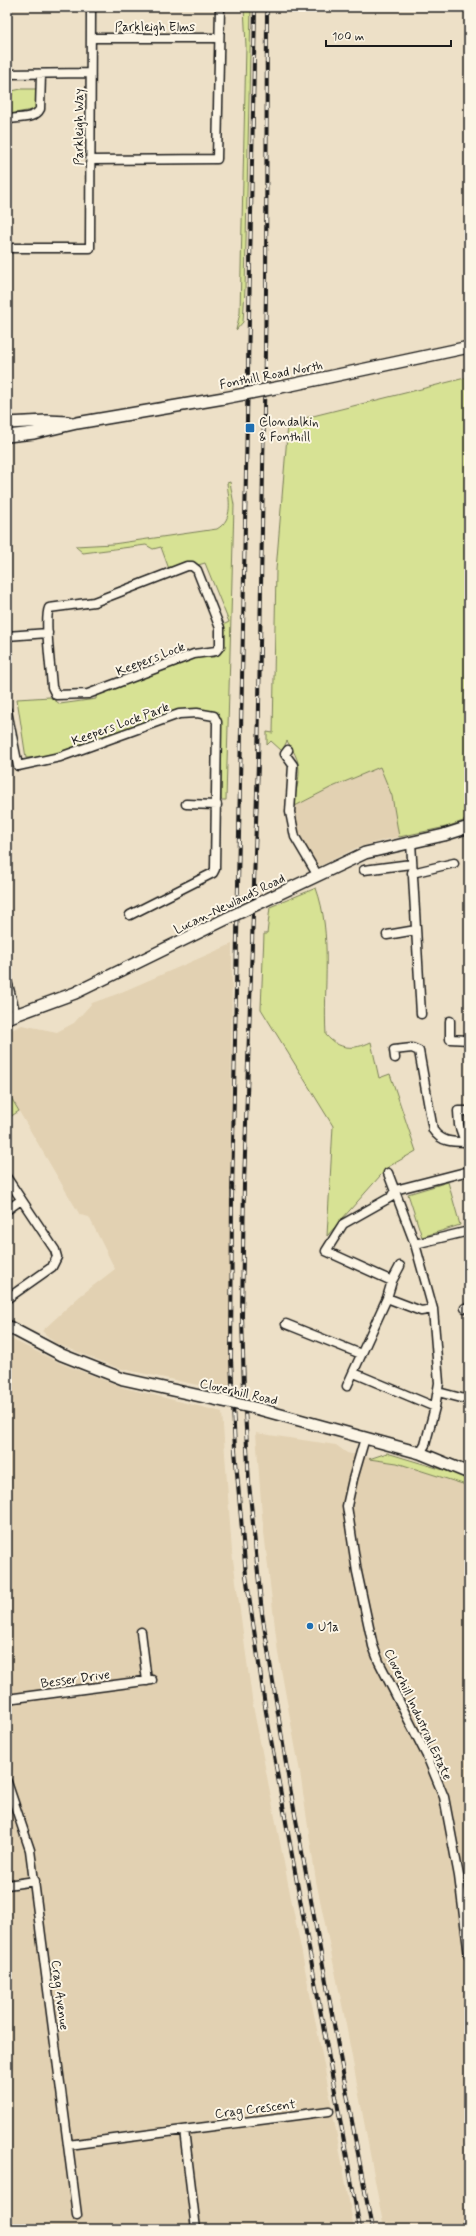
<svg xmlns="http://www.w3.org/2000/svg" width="476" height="2236" viewBox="0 0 476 2236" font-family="Mynerve,sans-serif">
  <rect width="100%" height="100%" fill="#ede0c7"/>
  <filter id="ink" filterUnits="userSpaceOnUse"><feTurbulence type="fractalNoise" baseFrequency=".025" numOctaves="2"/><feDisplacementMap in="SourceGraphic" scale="8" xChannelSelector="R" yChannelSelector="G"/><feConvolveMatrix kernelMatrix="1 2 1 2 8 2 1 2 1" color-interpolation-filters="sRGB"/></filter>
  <g filter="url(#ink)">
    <path fill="#e2d1b2" d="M380 767 392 796 399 837 384 840 356 848 320 866 315 864 300 841 296 830 293 807 330 788Z
      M232 944 230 1392 118 1368 55 1343 42 1331 80 1296 115 1269 89 1217 80 1215 7 1091V1032L22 1025 57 1032 74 1023 92 1003 117 994Z
      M7 1337 62 1364 125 1388 222 1412 232 1552 253 1706 325 2070 354 2229H7Z
      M256 1433 336 1445 347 1453 397 1463 469 1486V2229H384L344 2014 316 1881 300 1772 278 1653 262 1515Z"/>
    <path fill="#d7e294" stroke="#7a7f58" d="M244 7H251L245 289 243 322 236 330 240 313 246 46Z
      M21 89H36V109L34 112 32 110 10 114 7 112V95H12V91Z
      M469 377V819L446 827 399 837 392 796 380 767 330 788 293 807C298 777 306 768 287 741L282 751 271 741 267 745V732L273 733 276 570 288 424 300 423 301 419Z
      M230 482 234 505 226 800H221V722L199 711 177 710 54 756 26 758 17 699 50 697 60 704 96 699V696L196 657H214L220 653 223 645V625L229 622 205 563 198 565 192 562 169 569 161 547 153 549 146 545 83 553 75 546 113 544 217 529C234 519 229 500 227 483Z
      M316 888C333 935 323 987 326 1035 339 1050 354 1050 371 1042L379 1078 390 1074 416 1151 388 1167 327 1236 333 1126 261 1009 264 934H267L270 907Z
      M7 1091 19 1111 7 1119Z
      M448 1182 460 1225 422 1237 408 1194Z
      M387 1453 460 1475 469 1479V1486L397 1463 369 1459Z"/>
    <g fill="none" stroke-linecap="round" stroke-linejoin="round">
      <defs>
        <path id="street" d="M91 38H218
          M7 74 90 73
          M7 117 10 119C20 117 35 119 40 109L41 74
          M91 160 217 159 220 7
          M7 248H90L91 7
          M187 566H192L197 570 220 628V646L216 651 194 654 88 694 56 695 52 687C51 671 44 619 49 608L94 602Z
          M7 636 48 633
          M7 711 18 766 60 757 179 714 197 713 214 716 217 722 215 869 213 873 130 915
          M288 750 285 754 293 765 290 812 295 837 318 876
          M186 804 217 805
          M411 842 421 1014
          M364 870 411 864
          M412 873 454 863
          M387 935 416 930
          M7 981 16 1015
          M450 1021V1039L469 1040
          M395 1058 394 1050 412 1048 419 1051 433 1130C441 1142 452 1142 465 1142
          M467 1111H458L459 1125 465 1142H469
          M388 1173 415 1244 433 1309 439 1383 435 1407 425 1445 420 1453
          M7 1178 55 1250 57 1257 52 1267 8 1298
          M7 1210 21 1200
          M415 1244 469 1231
          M392 1281 326 1251 343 1224 391 1197 395 1190 469 1171
          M387 1298 392 1281 400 1266
          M465 1308 469 1307
          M286 1324 361 1354
          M354 1373 435 1407
          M347 1386 387 1298 421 1311 433 1309
          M438 1392 469 1400
          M365 1438 353 1479 347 1506 357 1572 373 1646 379 1662 427 1756 444 1797 459 1876 469 1956
          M141 1632 147 1681
          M7 1699 152 1680
          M7 1782 30 1850 77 2215
          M7 1885 35 1881
          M184 2130 196 2229
          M68 2145 329 2111"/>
        <path id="secondary" d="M291 385 469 347
          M7 423 47 421 68 422
          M7 436 34 433 77 423 224 398
          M272 897 365 853 444 835 469 827
          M7 1018 75 993 228 918
          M7 1326 62 1355 123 1379 223 1401
          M259 1409 420 1453 469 1473"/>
      </defs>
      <use href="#street" stroke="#1c1c1c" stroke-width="11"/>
      <use href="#secondary" stroke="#1c1c1c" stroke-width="14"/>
      <use href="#street" stroke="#fcf5e5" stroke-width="8"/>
      <use href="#secondary" stroke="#fcf5e5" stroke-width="11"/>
      <defs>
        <path id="rail" d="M255 7 232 1196 231 1359 235 1450 246 1575 266 1712 360 2229
          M267 7 266 292 258 763 244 1184 242 1316 244 1391 249 1484 262 1613 289 1782 372 2229"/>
      </defs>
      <use href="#rail" stroke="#1c1c1c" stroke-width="4"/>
      <use href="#rail" stroke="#fcf5e5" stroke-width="2.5" stroke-dasharray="8" stroke-linecap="butt"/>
      <defs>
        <path id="secondary-bridge" d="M224 398 291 385
          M228 918 272 897
          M223 1401 259 1409"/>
      </defs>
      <use href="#secondary-bridge" stroke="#1c1c1c" stroke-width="14" stroke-linecap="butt"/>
      <use href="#secondary-bridge" stroke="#fcf5e5" stroke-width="11"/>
    </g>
  </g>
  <g fill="#1f6fb2" stroke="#fcf5e5" stroke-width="1.5">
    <rect x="245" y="423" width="10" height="10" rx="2"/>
    <circle cx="310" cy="1626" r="4"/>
  </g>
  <g text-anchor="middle" stroke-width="4" stroke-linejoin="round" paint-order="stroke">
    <g font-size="13" fill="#1c1c1c" stroke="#fcf5e5">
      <text x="155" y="31">Parkleigh Elms</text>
      <text transform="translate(78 127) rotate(-90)" y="5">Parkleigh Way</text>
      <text transform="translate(271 374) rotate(-11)" y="5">Fonthill Road North</text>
      <text transform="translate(150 658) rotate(-21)" y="5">Keepers Lock</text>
      <text transform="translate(120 723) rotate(-20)" y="5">Keepers Lock Park</text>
      <text transform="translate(229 903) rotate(-26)" y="5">Lucan-Newlands Road</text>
      <text transform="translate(239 1391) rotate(13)" y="5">Cloverhill Road</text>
      <text transform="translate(75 1678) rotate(-8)" y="5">Besser Drive</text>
      <text transform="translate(419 1714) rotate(65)" y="5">Cloverhill Industrial Estate</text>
      <text transform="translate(61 1995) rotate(83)" y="5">Crag Avenue</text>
      <text transform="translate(255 2108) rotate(-7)" y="5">Crag Crescent</text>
    </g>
    <g font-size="13" fill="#1c1c1c" stroke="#fcf5e5" text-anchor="start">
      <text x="259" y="426">Clondalkin<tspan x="259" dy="15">&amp; Fonthill</tspan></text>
      <text x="318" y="1631">U1a</text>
    </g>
  </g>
  <rect width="476" height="2236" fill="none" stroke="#fcf5e5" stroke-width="24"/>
  <rect x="12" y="12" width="452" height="2212" fill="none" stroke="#1c1c1c" stroke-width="1.5" filter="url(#ink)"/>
  <path d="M326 40v6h125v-6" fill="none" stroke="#1c1c1c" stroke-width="2"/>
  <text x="332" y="40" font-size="12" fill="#1c1c1c" stroke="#fcf5e5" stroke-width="3" paint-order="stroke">100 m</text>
</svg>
